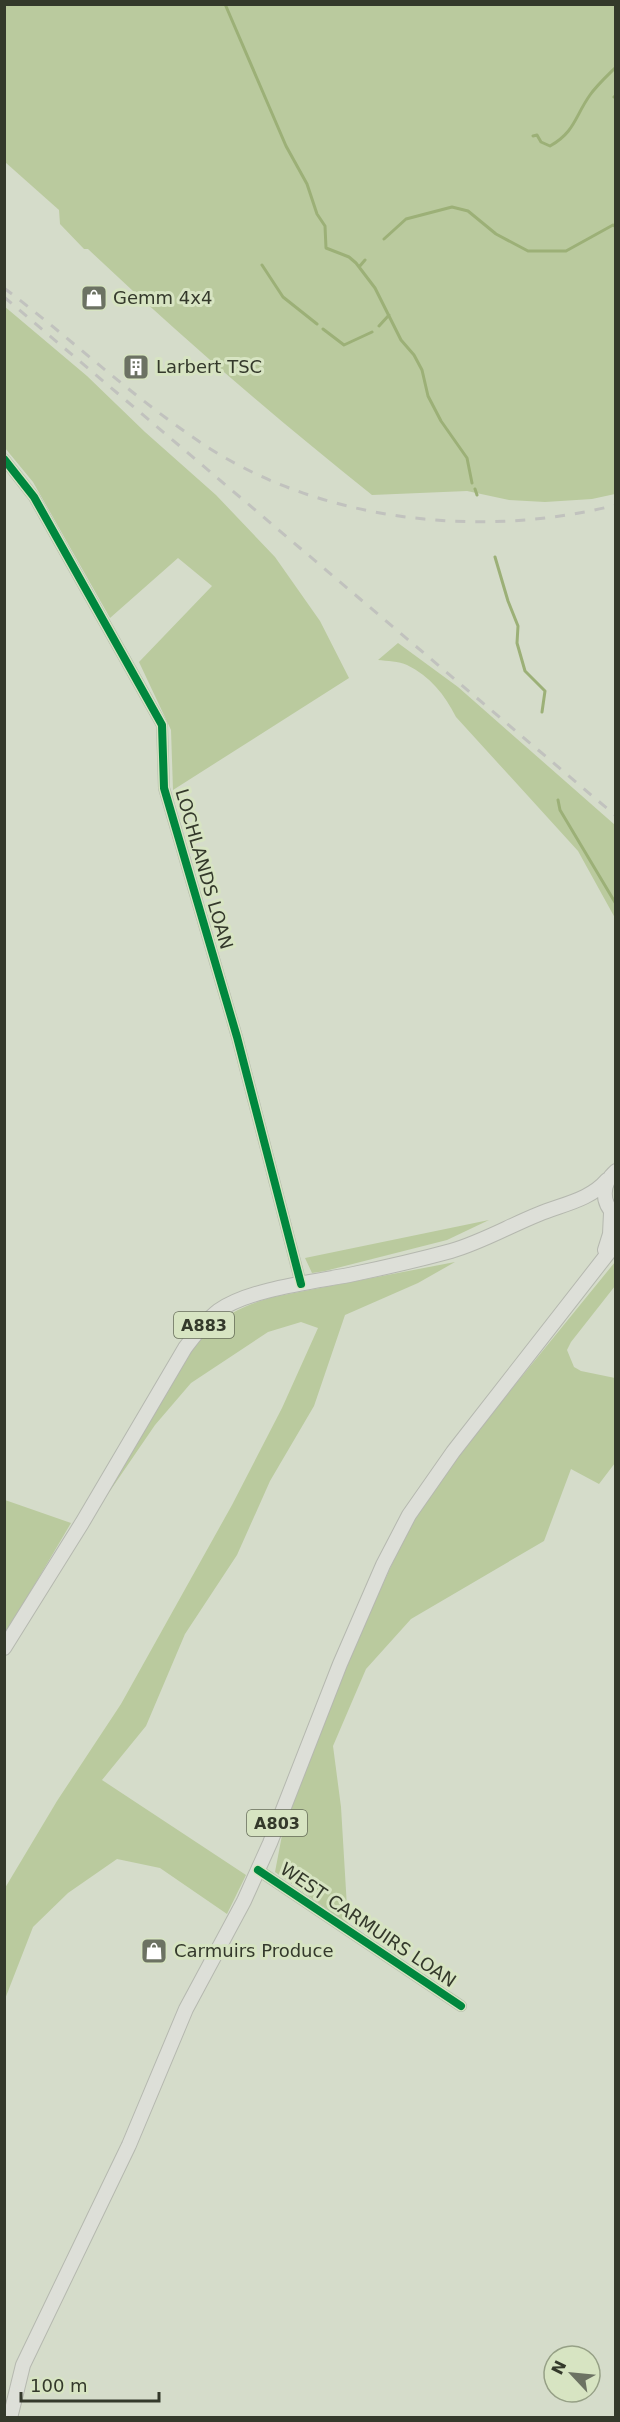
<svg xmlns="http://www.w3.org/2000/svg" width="620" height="2422" viewBox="0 0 620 2422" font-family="'DejaVu Sans',sans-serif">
  <rect width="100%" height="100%" fill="#d5dcca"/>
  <path fill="#baca9e" d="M5 4 615 5V494L592 499 545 502 509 500 467 491 372 495C274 417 179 335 88 249H84L60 224 59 210 5 162Z
    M4 306 87 376 145 432 216 495 275 557 320 621 349 678 173 790 171 730 139 662 212 586 178 558 110 618 33 482 5 448Z
    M398 643 458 687 615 825V918L578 851 456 717C445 695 430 676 407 665 399 661 387 661 378 660Z
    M489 1220 447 1240 325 1271 312 1273 305 1258Z
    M455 1262 418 1283 345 1315 314 1406 270 1481 237 1555 185 1634 146 1726 102 1780 246 1875 227 1914 160 1868 117 1859 68 1893 33 1927 5 1999V1888L57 1801 121 1704 232 1505 282 1408 318 1328 301 1322 268 1332 191 1383 155 1425 101 1504 191 1350C217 1319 235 1308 273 1297Z
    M615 1262V1286L571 1342 567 1350 574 1367 581 1371 615 1378V1463L599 1484 571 1469 544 1541 411 1619 366 1669 333 1746 341 1807 348 1924 275 1872 283 1830 336 1692 376 1599 417 1510 441 1476Z
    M5 1500 71 1523 5 1635Z"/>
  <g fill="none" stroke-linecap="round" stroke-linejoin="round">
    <path stroke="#9cb077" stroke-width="3" d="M225 4 286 146 307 184 317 214 325 226 326 248 349 257 356 263 375 288 401 340 414 355 422 370 428 396 441 421 467 458 472 483
      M614 97 616 95
      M533 136 537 135 541 142 550 146C575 132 575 116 590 95 597 85 607 76 616 67
      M384 239 406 219 452 207 468 211 496 234 528 251H566L613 225 616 227
      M262 265 283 297 317 324
      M359 267 365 260
      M379 326 389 315
      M323 329 344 345 372 332
      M475 489 477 495
      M495 557 508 601 518 626 517 643 525 671 545 691 542 712
      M558 800 560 810 616 904"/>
    <defs>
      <path id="street" d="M4 459 34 497 162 725 164 788 237 1037 301 1284
        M258 1870 461 2006"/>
      <path id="primary" d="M616 1171C601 1184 601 1203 616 1216
        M605 1250 610 1234 611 1213
        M4 1648 82 1523 185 1348C195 1335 205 1321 218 1311 249 1289 312 1282 349 1275 383 1268 418 1260 451 1251 482 1242 509 1226 539 1214 563 1204 590 1200 607 1180
        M10 2418 23 2365 129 2145 186 2009 244 1901 270 1843 340 1664 383 1565 409 1515 453 1452 616 1243"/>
    </defs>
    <use href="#street" stroke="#b3b9ab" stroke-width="12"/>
    <use href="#primary" stroke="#b5b8af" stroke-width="16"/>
    <use href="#street" stroke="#f9faf7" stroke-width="9"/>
    <use href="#primary" stroke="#dddfd8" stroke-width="14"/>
    <path stroke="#c1c2be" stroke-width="3" stroke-dasharray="10 10" stroke-linecap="butt" d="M4 288C69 337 129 394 197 440 314 521 479 540 616 505
      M4 297 616 816"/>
    <defs>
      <path id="cycleway" d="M4 459 34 497 162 725 164 788 237 1037 301 1284
        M258 1870 461 2006"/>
    </defs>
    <use href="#cycleway" stroke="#d7e4c2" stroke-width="11"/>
    <use href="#cycleway" stroke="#00873e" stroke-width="8"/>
  </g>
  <defs>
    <symbol id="shop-square" viewBox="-11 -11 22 22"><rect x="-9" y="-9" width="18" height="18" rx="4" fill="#6c7263" stroke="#d7e4c2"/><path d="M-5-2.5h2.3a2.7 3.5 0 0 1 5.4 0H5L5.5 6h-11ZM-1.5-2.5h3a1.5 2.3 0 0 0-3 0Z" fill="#fff"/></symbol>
    <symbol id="building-square" viewBox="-11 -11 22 22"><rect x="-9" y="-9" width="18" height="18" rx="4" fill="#6c7263" stroke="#d7e4c2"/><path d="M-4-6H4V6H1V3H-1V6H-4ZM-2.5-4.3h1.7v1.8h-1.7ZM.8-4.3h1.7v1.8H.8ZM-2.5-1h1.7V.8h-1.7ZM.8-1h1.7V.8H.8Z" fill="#fff"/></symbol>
  </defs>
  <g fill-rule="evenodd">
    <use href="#shop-square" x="79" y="283" width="30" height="30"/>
    <use href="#building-square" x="121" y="352" width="30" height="30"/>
    <use href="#shop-square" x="139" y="1936" width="30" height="30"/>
  </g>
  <g text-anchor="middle" stroke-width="6" stroke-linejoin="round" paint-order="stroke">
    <g fill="#d7e4c2" stroke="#656c58" stroke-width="1.5">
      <rect x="174" y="1312" width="60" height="26" rx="4.5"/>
      <rect x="247" y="1810" width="60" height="26" rx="4.5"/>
    </g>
    <g font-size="16" font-weight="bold" fill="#34392b">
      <text x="204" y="1331">A883</text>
      <text x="277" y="1829">A803</text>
    </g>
    <g font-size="18" fill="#34392b" stroke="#d7e4c2" text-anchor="start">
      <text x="113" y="304">Gemm 4x4</text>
      <text x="156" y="373">Larbert TSC</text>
      <text x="174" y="1957">Carmuirs Produce</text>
    </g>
    <g font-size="18" fill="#34392b" stroke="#d7e4c2">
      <text transform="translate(204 869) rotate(74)" y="6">LOCHLANDS LOAN</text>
      <text transform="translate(368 1925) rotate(34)" y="6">WEST CARMUIRS LOAN</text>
    </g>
  </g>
  <rect width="620" height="2422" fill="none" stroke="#34392b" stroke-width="12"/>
  <g transform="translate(572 2374) rotate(296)"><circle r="28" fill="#d7e4c2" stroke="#96a086" stroke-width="1.5"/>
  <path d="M0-4.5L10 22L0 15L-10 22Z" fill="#6c7263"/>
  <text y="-9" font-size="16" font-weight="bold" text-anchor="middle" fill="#34392b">N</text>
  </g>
  <path d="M21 2392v9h138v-9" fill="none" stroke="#34392b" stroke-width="3"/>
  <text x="30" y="2392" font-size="18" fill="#34392b" stroke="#d7e4c2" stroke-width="4.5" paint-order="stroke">100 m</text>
</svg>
